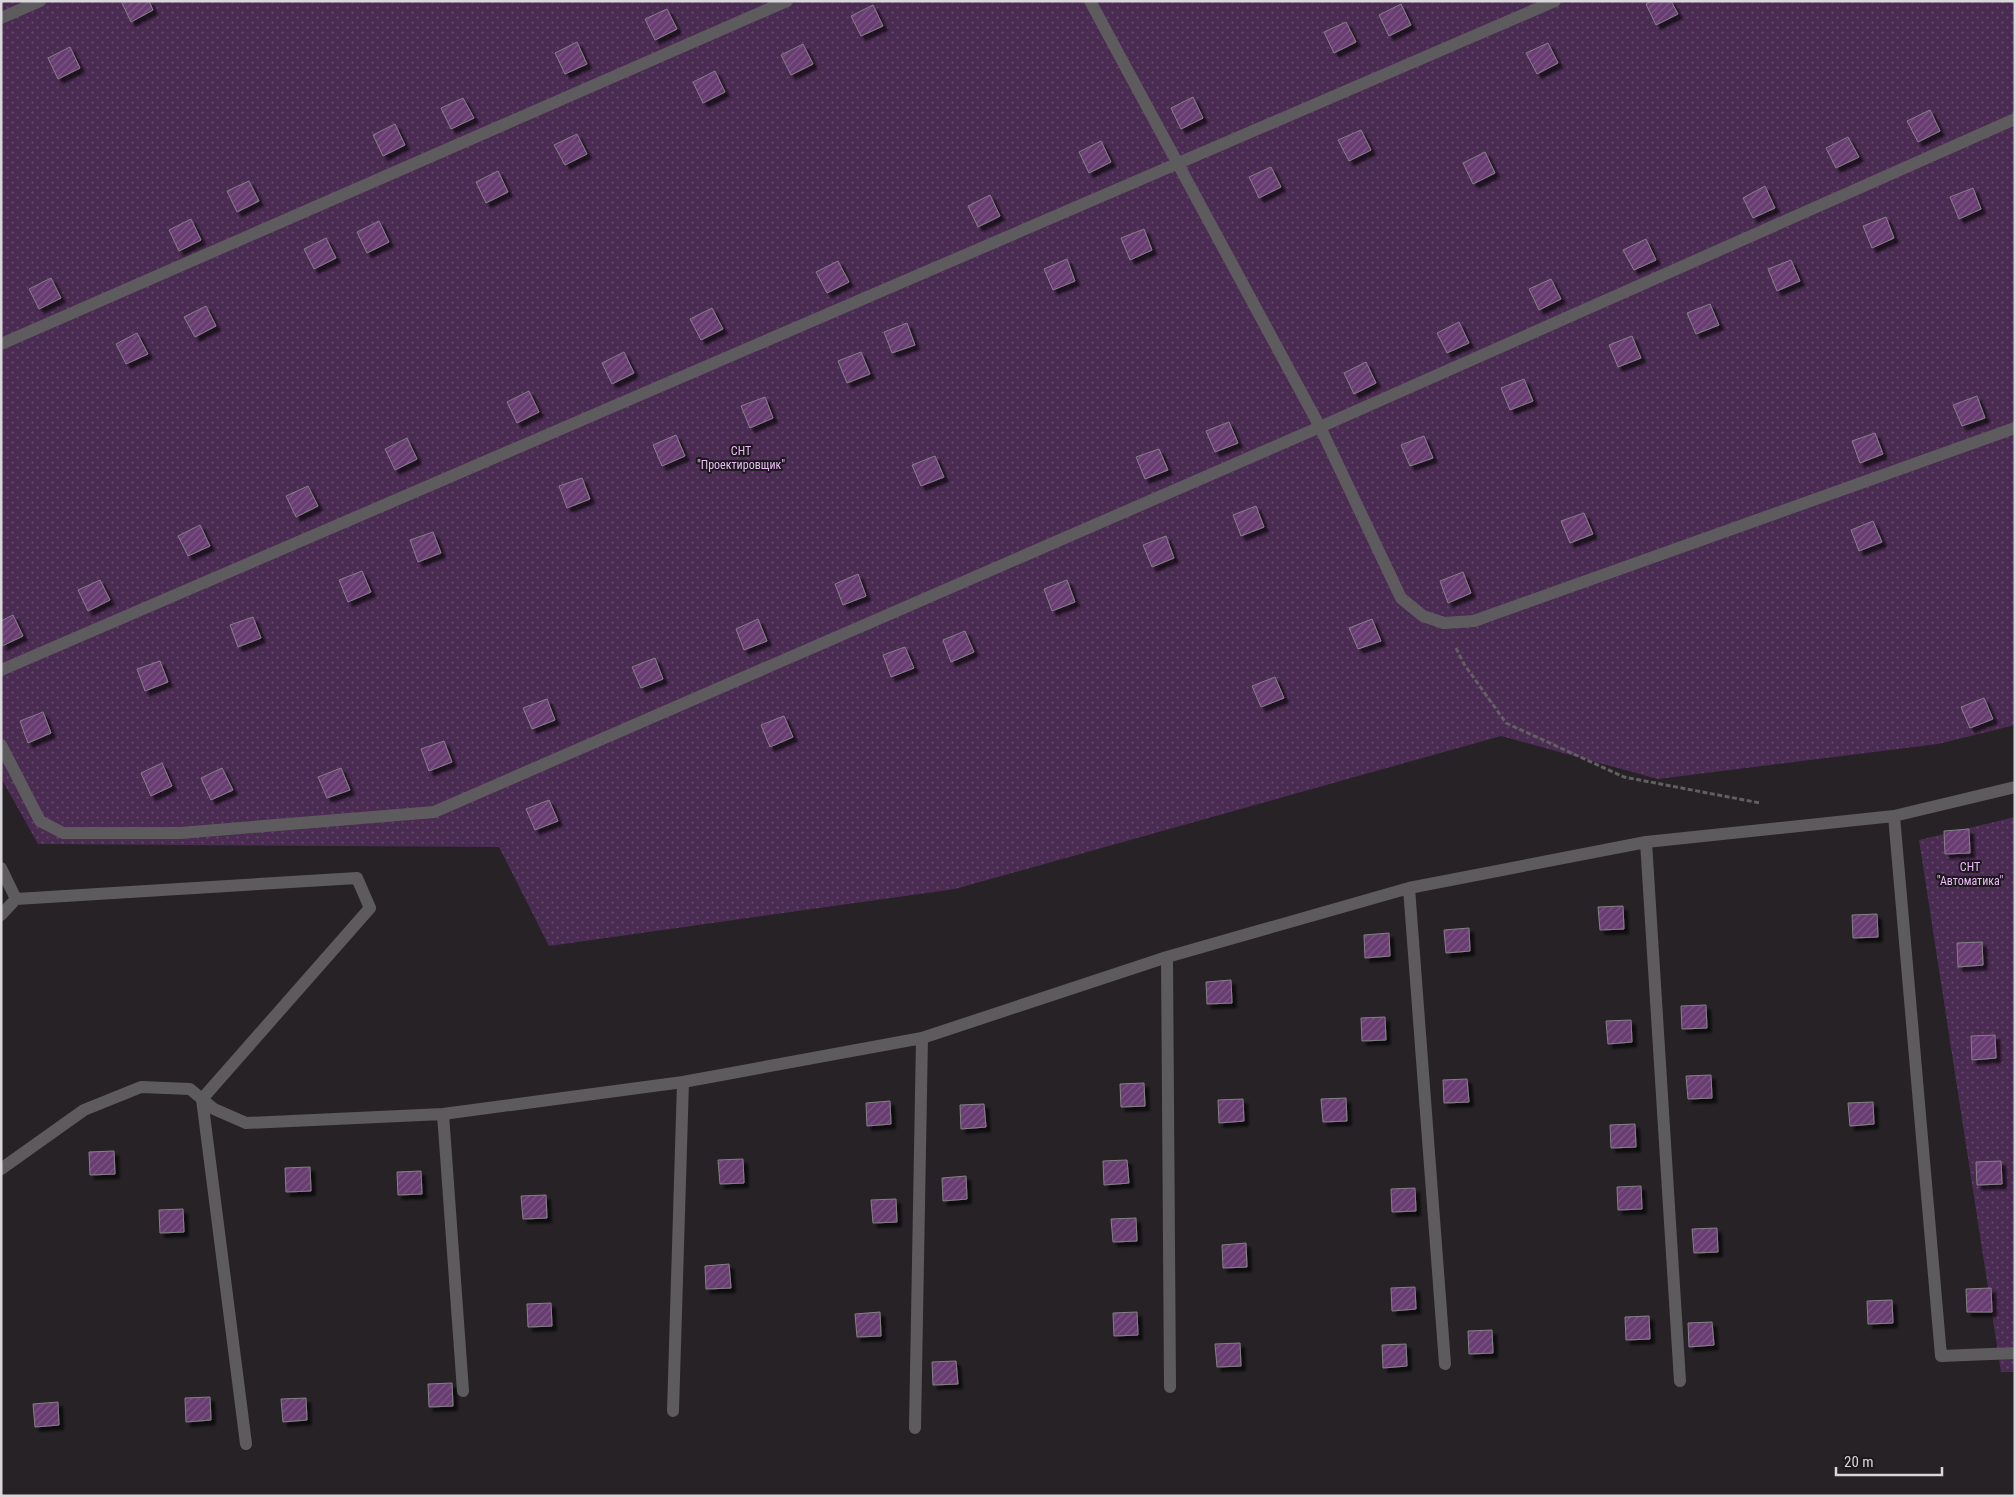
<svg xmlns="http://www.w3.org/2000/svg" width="2016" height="1497" viewBox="0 0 2016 1497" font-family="'Roboto Condensed',sans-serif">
  <defs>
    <pattern id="garden-dots" width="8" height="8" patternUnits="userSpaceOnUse" patternTransform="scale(1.25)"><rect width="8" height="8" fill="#4a2b51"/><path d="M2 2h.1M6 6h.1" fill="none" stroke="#644969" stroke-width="1.8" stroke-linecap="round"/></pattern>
    <pattern id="building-hatch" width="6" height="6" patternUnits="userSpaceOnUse" patternTransform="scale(1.25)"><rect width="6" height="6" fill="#683c71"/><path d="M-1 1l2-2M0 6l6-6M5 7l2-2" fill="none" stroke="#7d5785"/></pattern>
    <filter id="shadow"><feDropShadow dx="4.5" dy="4.5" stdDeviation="1" flood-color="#0009"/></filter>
  </defs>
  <rect width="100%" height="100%" fill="#262226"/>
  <path fill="url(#garden-dots)" d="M1 1H2015V725L1938 744 1658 779 1501 736 955 889 549 946 499 847 38 844 1 778Z
    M2015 817V1372H2001L1919 840Z"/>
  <path fill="url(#building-hatch)" stroke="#858186" filter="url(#shadow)" d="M121 1H149L153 10 131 22Z
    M1652 1H1671L1678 14 1656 25 1646 4Z
    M1401 4 1411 25 1389 36 1379 15Z
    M873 5 883 26 861 36 851 16Z
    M667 9 677 29 655 40 645 19Z
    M1346 22 1356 42 1334 53 1324 32Z
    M577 42 587 64 565 74 555 53Z
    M1548 43 1558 63 1537 74 1526 53Z
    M803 44 813 64 791 75 781 55Z
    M70 47 80 68 58 79 48 58Z
    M715 71 725 92 703 103 693 82Z
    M1193 97 1203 118 1181 129 1171 108Z
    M463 98 474 118 451 129 441 108Z
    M1930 110 1940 131 1918 142 1907 121Z
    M395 124 405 145 383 156 373 135Z
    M1361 130 1371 150 1349 161 1338 140Z
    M577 134 587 154 565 165 554 145Z
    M1848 137 1859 157 1836 168 1826 148Z
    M1101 141 1111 162 1089 173 1079 152Z
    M1485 152 1495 173 1473 184 1463 163Z
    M1271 167 1281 187 1259 198 1249 177Z
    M498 171 508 192 486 203 476 182Z
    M249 181 259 201 237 212 227 191Z
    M1765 186 1775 208 1753 218 1743 198Z
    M1973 188 1981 209 1959 219 1950 197Z
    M990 195 1000 216 978 227 968 206Z
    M1886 217 1894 238 1872 248 1863 226Z
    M191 219 201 240 179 251 169 230Z
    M379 221 389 242 367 253 357 232Z
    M1144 229 1152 250 1130 260 1121 238Z
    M326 238 336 258 314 269 304 249Z
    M1646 239 1656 260 1634 270 1623 250Z
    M1067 259 1075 281 1053 290 1044 269Z
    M1791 260 1800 281 1777 291 1768 269Z
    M838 261 849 282 827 293 816 272Z
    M51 278 61 298 39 309 29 289Z
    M1551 279 1561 299 1539 310 1529 289Z
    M1710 304 1719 325 1696 334 1687 313Z
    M206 306 216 326 195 337 184 317Z
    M712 308 723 329 701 340 690 319Z
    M1459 322 1469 343 1447 353 1437 333Z
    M907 323 915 345 892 353 884 332Z
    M137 333 148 354 126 364 116 344Z
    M1632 336 1641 358 1618 367 1609 345Z
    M624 352 634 373 612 384 602 363Z
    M861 352 870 374 847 383 838 361Z
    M1366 362 1376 383 1354 394 1344 373Z
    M1524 379 1533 401 1510 410 1501 388Z
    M529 391 539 412 517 423 507 402Z
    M1977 396 1985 418 1962 426 1953 405Z
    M765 397 773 418 750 428 741 406Z
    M1229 422 1238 443 1215 452 1206 431Z
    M1875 433 1883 454 1860 463 1852 441Z
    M676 435 685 456 662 466 653 445Z
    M1424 436 1433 458 1410 466 1401 445Z
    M407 438 417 459 395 470 385 449Z
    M1159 449 1168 470 1145 479 1136 457Z
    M935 456 944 477 921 486 912 465Z
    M582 478 590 499 567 508 559 486Z
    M308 486 318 506 296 517 286 496Z
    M1256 506 1264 527 1241 536 1233 515Z
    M1584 513 1593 534 1570 543 1561 521Z
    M1873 521 1882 542 1859 551 1851 530Z
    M200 525 210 546 188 556 178 536Z
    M433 532 441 553 418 562 410 540Z
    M1166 536 1174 558 1152 567 1143 545Z
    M362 571 371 592 348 602 339 580Z
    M1463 572 1471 593 1448 603 1440 581Z
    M858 574 866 596 843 605 835 584Z
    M100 580 110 600 88 611 78 590Z
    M1067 580 1075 602 1052 611 1044 589Z
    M13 615 23 636 2 646 1 621Z
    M253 617 261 638 238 647 230 625Z
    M758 619 767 641 744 650 736 629Z
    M1372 619 1381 641 1358 649 1349 628Z
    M965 631 974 652 951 662 943 640Z
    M905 647 914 668 891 677 883 655Z
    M655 658 663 679 641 688 632 667Z
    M160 661 168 682 145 691 137 669Z
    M1275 677 1284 698 1261 707 1252 686Z
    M1984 698 1993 719 1970 728 1961 707Z
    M547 699 555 720 532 729 523 708Z
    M43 712 51 733 28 743 20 721Z
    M784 716 793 737 770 747 761 725Z
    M444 741 452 762 429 771 421 749Z
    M162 763 172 786 151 796 141 773Z
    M222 768 233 790 211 800 201 778Z
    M341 768 350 790 327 798 318 777Z
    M549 800 558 821 535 830 526 809Z
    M1969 829 1970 853 1945 854 1944 831Z
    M1623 906 1624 929 1600 930 1598 907Z
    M1877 914 1878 937 1853 938 1852 915Z
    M1469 928 1470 951 1446 953 1444 930Z
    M1389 933 1390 956 1365 958 1364 935Z
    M1982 942 1983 965 1958 967 1957 943Z
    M1231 980 1232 1003 1207 1004 1206 982Z
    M1706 1005 1707 1028 1682 1029 1681 1006Z
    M1385 1017 1386 1040 1362 1041 1361 1018Z
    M1631 1020 1632 1042 1608 1044 1606 1021Z
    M1995 1035 1996 1058 1972 1060 1971 1036Z
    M1711 1075 1712 1098 1688 1099 1686 1076Z
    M1467 1079 1469 1102 1444 1103 1443 1080Z
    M1144 1083 1145 1106 1121 1107 1120 1084Z
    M1346 1098 1347 1121 1323 1122 1321 1099Z
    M1243 1099 1244 1121 1219 1123 1218 1100Z
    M890 1101 891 1124 867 1126 866 1103Z
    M1873 1102 1874 1124 1850 1126 1848 1103Z
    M984 1104 986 1127 961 1129 960 1105Z
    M1635 1124 1636 1147 1611 1148 1610 1125Z
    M114 1151 115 1174 90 1175 89 1152Z
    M743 1159 744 1183 720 1184 718 1160Z
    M1127 1160 1129 1183 1104 1185 1103 1161Z
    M2001 1161 2002 1184 1977 1185 1976 1162Z
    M310 1167 311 1191 286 1192 285 1168Z
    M421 1171 422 1194 398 1195 397 1172Z
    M966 1176 967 1199 943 1201 942 1178Z
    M1641 1186 1642 1209 1618 1210 1617 1187Z
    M1415 1188 1416 1211 1392 1212 1391 1189Z
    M546 1195 547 1218 523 1219 521 1196Z
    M896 1199 897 1222 873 1223 871 1200Z
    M183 1209 184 1232 160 1233 159 1210Z
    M1136 1218 1137 1241 1113 1242 1111 1219Z
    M1717 1228 1718 1252 1694 1253 1692 1229Z
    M1246 1243 1247 1267 1223 1268 1222 1245Z
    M729 1264 731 1288 706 1289 705 1266Z
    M1415 1287 1416 1309 1392 1311 1391 1288Z
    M1991 1288 1992 1312H1967L1966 1289Z
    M1892 1300 1893 1323 1868 1324 1867 1301Z
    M551 1303 552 1326 528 1327 527 1304Z
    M880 1312 881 1336 857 1337 855 1314Z
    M1137 1312 1138 1335 1114 1336 1113 1313Z
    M1649 1316 1650 1339 1626 1340 1625 1317Z
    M1712 1322 1714 1345 1689 1347 1688 1323Z
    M1492 1330 1493 1353 1469 1354 1468 1331Z
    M1240 1343 1241 1366 1217 1367 1215 1344Z
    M1406 1344 1407 1366 1383 1368 1382 1345Z
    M956 1361 958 1384 933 1385 932 1362Z
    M452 1383 453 1406 429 1407 428 1384Z
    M210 1397 211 1420 186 1422 185 1398Z
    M306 1398 307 1420 283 1422 281 1399Z
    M58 1402 59 1425 35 1427 33 1404Z"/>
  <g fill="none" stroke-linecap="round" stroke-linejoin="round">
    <path stroke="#625e62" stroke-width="3" stroke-dasharray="5 2.5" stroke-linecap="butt" d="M1456 648 1464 664 1506 723 1624 777 1760 803"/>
    <path stroke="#5d5b5e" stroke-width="12" d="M1 18 40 1
      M1 344 787 1
      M1444 623 1474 621 2015 428
      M1 670 1555 1
      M1 745 40 821 63 833H180L434 812 1320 427 2015 119
      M1894 816 1941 1356 2015 1353
      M1646 842 1680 1381
      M1 868 16 899 357 878 370 908 202 1099 246 1444
      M1409 888 1445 1364
      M1 915 16 899
      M1167 957 1170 1387
      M443 1114 463 1391
      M1 1169 84 1110 141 1087 190 1089 214 1109 246 1123 443 1114 683 1082 922 1038 1167 957 1409 888 1646 842 1894 816 2015 787
      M673 1411 683 1082
      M915 1428 922 1038"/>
    <path stroke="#5d5b5e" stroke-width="12" d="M1090 1 1320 427 1401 598 1423 616 1444 623"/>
  </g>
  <g text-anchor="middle" stroke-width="4" stroke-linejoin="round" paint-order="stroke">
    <g font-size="12" fill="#eebaf9" stroke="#1c191d">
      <text x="741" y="455">СНТ<tspan x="741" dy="14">"Проектировщик"</tspan></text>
      <text x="1970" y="871">СНТ<tspan x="1970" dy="14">"Автоматика"</tspan></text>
    </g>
  </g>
  <rect width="2016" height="1497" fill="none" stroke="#d9d7da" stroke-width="5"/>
  <path d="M1836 1467v8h106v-8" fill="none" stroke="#d9d7da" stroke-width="2.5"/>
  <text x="1844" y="1467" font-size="15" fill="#d9d7da" stroke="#1c191d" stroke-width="4" paint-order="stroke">20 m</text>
</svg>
